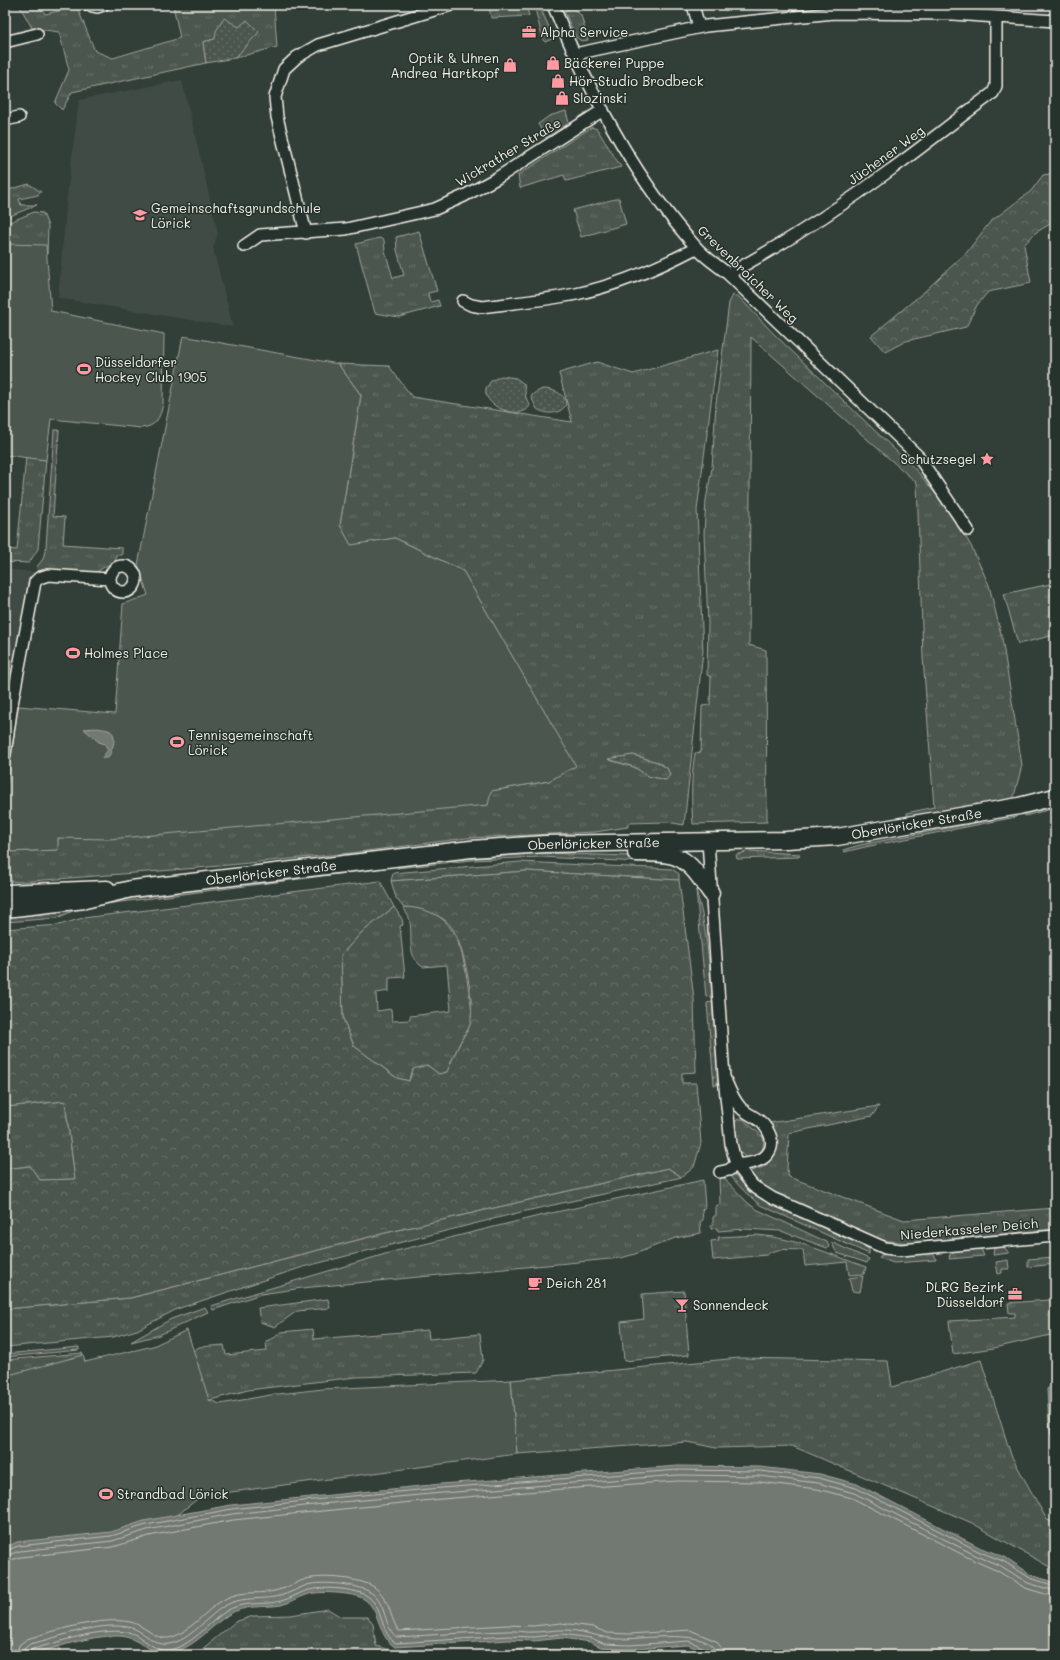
<svg xmlns="http://www.w3.org/2000/svg" width="1060" height="1660" viewBox="0 0 1060 1660" font-family="Mali,sans-serif">
  <defs>
    <pattern id="grass-tufts" width="24" height="20" patternUnits="userSpaceOnUse"><rect width="24" height="20" fill="#4c564f"/><path d="M3 7l-1-3M5 7V3M7 7l1-3M15 17l-1-3M17 17v-4M19 17l1-3" fill="none" stroke="#666f68"/></pattern>
    <pattern id="forest-crowns" width="20" height="18" patternUnits="userSpaceOnUse"><rect width="20" height="18" fill="#4c564f"/><path d="M2 6a3 3 0 1 1 6 0M12 15a3 3 0 1 1 6 0" fill="none" stroke="#666f68"/></pattern>
    <pattern id="wetland-marsh" width="20" height="14" patternUnits="userSpaceOnUse"><rect width="20" height="14" fill="#4c564f"/><path d="M1 5h8M5 5V1M11 12h8M15 12V8" fill="none" stroke="#666f68"/></pattern>
    <pattern id="park-dots" width="8" height="8" patternUnits="userSpaceOnUse"><rect width="8" height="8" fill="#4c564f"/><path d="M2 2h.1M6 6h.1" fill="none" stroke="#666f68" stroke-width="1.8" stroke-linecap="round"/></pattern>
  </defs>
  <rect width="100%" height="100%" fill="#323e38"/>
  <filter id="ink" filterUnits="userSpaceOnUse"><feTurbulence type="fractalNoise" baseFrequency=".025" numOctaves="2"/><feDisplacementMap in="SourceGraphic" scale="8" xChannelSelector="R" yChannelSelector="G"/><feConvolveMatrix kernelMatrix="1 2 1 2 8 2 1 2 1" color-interpolation-filters="sRGB"/></filter>
  <g filter="url(#ink)">
    <path fill="#404b44" d="M182 80 218 233 213 248 233 327 58 298 67 196 79 100Z
      M5 569 33 572 10 705 5 749Z"/>
    <path fill="url(#grass-tufts)" stroke="#a0a49c" fill-rule="evenodd" d="M19 5H41L45 14 77 7 95 51 113 58 180 38 173 5H274L277 47 235 58 245 46 239 27 215 39 203 42 206 63 72 92 62 110 55 103 69 70 59 32 32 28Z
      M489 5H526L529 16 491 18Z
      M534 5H539L554 38 545 42 543 40Z
      M572 8 581 15 588 40 581 41 576 37 564 11Z
      M566 111 569 123 546 138 538 124 549 116Z
      M592 127 597 129 621 167 566 181 564 175 520 188 518 175Z
      M29 184 41 192 38 195 19 199 21 205H37L5 218V191Z
      M619 198 626 224 581 237 573 210Z
      M34 212 43 213 48 226 47 255 5 263V224Z
      M419 231 437 291 428 293 430 302 438 300 440 306 399 317 375 313 356 244 379 238 384 240 385 251 393 278 404 275 397 250 396 237Z
      M733 295 739 297 773 333 916 470 954 516 971 546 989 585 1002 638 1022 765 1013 800 908 819 907 813 934 807 923 657 917 483 751 337 749 645 766 650 767 822 693 824C691 800 691 777 695 753L701 752 702 706 710 705 711 677 707 675 708 622 704 534 706 500 712 468 716 403 729 303Z
      M718 350 697 510 703 651 684 825 667 822 628 823V827L595 832 467 838 351 853 198 868 19 882 11 881 6 852 57 850 58 838 490 791 549 781 575 766 463 571 395 538 351 546 340 525 361 395 338 364 389 366 412 397 572 422 559 373 597 362 633 374ZM633 755 657 762 667 768 670 775 665 780 648 776 634 767 609 760Z
      M54 430H59L53 516 65 517 63 544 122 548V555H116V560L93 574 52 570 40 572 36 568 43 559 46 547Z
      M26 457 46 460 38 549 29 563 5 562V549L17 550Z
      M1055 583V635L1018 644 1004 594Z
      M1055 805V808L1025 816 1024 812Z
      M1016 815V817L865 847 844 852 843 850 860 845Z
      M749 851 800 854 799 857 737 859 736 855Z
      M540 853 659 857 679 864 541 857 472 860 397 868 402 864Z
      M520 862 672 869 679 874V880L527 871 391 881 393 873Z
      M370 867 377 869 82 907 57 918 5 922V914Z
      M696 890C706 924 709 960 712 996L706 997Z
      M394 907 402 919 403 925 400 926 405 977 389 978V991L376 993 377 1011 391 1009 392 1021 410 1020V1016L451 1011 447 965 423 967C405 956 414 936 409 918 407 914 405 910 403 907 454 907 462 944 468 986 470 999 474 1013 470 1025 468 1031 463 1036 461 1041 456 1051 451 1062 447 1072L439 1074 427 1065 410 1075 409 1081 397 1078 354 1046 343 1019 341 955 361 933Z
      M712 1002 718 1070 717 1085H714L707 1003Z
      M65 1101 75 1179 40 1180 30 1166 5 1169V1107Z
      M879 1106 872 1116 789 1133 787 1170 789 1177 904 1220 1055 1208V1229L908 1243 881 1240 766 1190 749 1175 751 1171 766 1166 777 1148 775 1134 769 1123Z
      M738 1119H743L763 1137C766 1151 758 1157 745 1157L738 1150 734 1123Z
      M668 1168 682 1177 521 1212 303 1267 177 1309 137 1330 113 1337 5 1347V1309L130 1298 385 1233Z
      M734 1174 763 1200 869 1249V1254L760 1205 745 1192 729 1175Z
      M722 1176 747 1202 756 1209 827 1242 829 1247 827 1248 781 1231 744 1229 718 1231 717 1228 711 1229V1226L713 1225V1217L716 1215V1206L720 1204 719 1177Z
      M703 1180 705 1207 702 1210 703 1220 700 1222 701 1233 675 1238 635 1254 621 1258 302 1288 261 1294 213 1310 211 1306 392 1252 547 1214Z
      M757 1235C795 1238 830 1254 866 1267L864 1274 849 1275 847 1262 805 1266 803 1250C793 1250 774 1247 767 1255L713 1260 711 1241 719 1240 718 1237Z
      M831 1242 869 1259 867 1263 837 1253Z
      M1004 1247 1009 1253 993 1255 994 1248Z
      M981 1249 984 1256 949 1259 950 1254 954 1251Z
      M932 1253 935 1256 936 1260 894 1263 879 1258 881 1255 887 1254 901 1256Z
      M1055 1257V1264L1028 1267V1259Z
      M1008 1260 1009 1269H1002V1273L998 1274 996 1262Z
      M863 1276 860 1292 852 1291 849 1278Z
      M684 1291 689 1355 624 1361 621 1322 644 1319 642 1294Z
      M328 1299 330 1308 297 1311 275 1327 260 1322 258 1308Z
      M1050 1300 1051 1310H1055V1334L994 1348 953 1354 949 1321 1015 1317V1313H1009L1008 1303Z
      M205 1307 208 1312 159 1335 131 1342 171 1319Z
      M313 1329 314 1339 428 1330 429 1339 480 1334 483 1360 476 1373 356 1377 248 1390 109 1427 5 1400 172 1365 199 1347 224 1345 226 1355 267 1351 266 1341 274 1338 281 1332Z
      M79 1347V1350L5 1357V1354Z
      M82 1353 83 1355 5 1379V1360Z
      M739 1358 888 1361 892 1387 981 1360 1011 1455 1047 1520 1055 1523V1570L972 1523 792 1446 716 1448 687 1442 517 1454 511 1380Z
      M328 1609 341 1617H367L373 1624 376 1646 408 1655H195L235 1622 253 1616 291 1615Z
      M521 1649 564 1650 601 1655H481Z
      M674 1651 684 1655H611Z"/>
    <path fill="url(#forest-crowns)" stroke="#a0a49c" d="M1055 173V221L1035 233 1024 245 1031 283 988 292 977 305 966 327 906 341 885 352 871 336 925 291 967 252 990 222 1031 191 1043 175Z
      M527 871 679 880 694 999 696 1072 682 1073V1083H696L701 1143 694 1167 682 1177 668 1168 385 1233 130 1298 5 1309V1169L30 1166 40 1180 75 1179 65 1101 5 1107V929L59 925 83 918 380 881 394 907 361 933 341 955 343 1019 354 1046 397 1078 409 1081 413 1069 427 1065 439 1074 447 1072C451 1062 456 1051 461 1041 463 1036 468 1031 470 1025 476 1006 463 933 446 921 434 912 418 907 403 907L396 898 391 881Z"/>
    <path fill="url(#wetland-marsh)" stroke="#a0a49c" d="M633 755 657 762 667 768 670 775 666 780 648 776 634 767 608 759Z"/>
    <path fill="url(#park-dots)" stroke="#a0a49c" d="M224 18 239 27 247 20 259 32 235 58 206 63 203 42 215 39 216 31Z
      M501 376 516 378 524 384 526 398 530 405C525 421 482 409 486 388L491 381Z
      M542 389C552 389 566 393 566 405 559 415 547 415 537 409L531 397 533 394Z"/>
    <path fill="#4c564f" stroke="#a0a49c" d="M5 244 46 245 51 311 164 334 163 404C160 418 156 427 141 428L51 419 46 460 5 455Z
      M183 336 338 364 361 395 340 525 351 545 395 538 463 571 576 766 549 781 491 791 488 805 109 839 58 838V850L6 852 7 786 18 706 115 714 123 604 148 595 138 565Z
      M187 1330 209 1400 220 1404 270 1395 323 1389 511 1380 517 1454 201 1496 55 1614 60 1655H5V1376L83 1355 85 1362 153 1346Z"/>
    <path fill="#727972" stroke="#a6a9a1" d="M96 728C100 729 105 729 108 730 120 734 111 751 108 758H102L108 750 105 744 99 742 84 729Z
      M1055 1383V1452L1049 1425 1047 1389Z
      M678 1466 760 1467 820 1474 857 1484 981 1548 1005 1557 1032 1575 1055 1583V1655H711L688 1645 630 1649 603 1648 590 1642 562 1638 534 1641 509 1640 395 1647C375 1635 382 1603 357 1596 346 1593 320 1591 309 1594 299 1597 290 1603 281 1605 263 1608 245 1604 228 1615 210 1627 196 1646 174 1652 152 1658 139 1636 118 1636 87 1635 56 1649 26 1655 19 1656 12 1655 5 1655V1548L17 1542 111 1532 144 1521 231 1505 441 1484Z"/>
    <g fill="none" stroke-linecap="round" stroke-linejoin="round">
      <path stroke="#c0c1b9" stroke-width="1" d="M1055 1387 1051 1391 1055 1436
        M5 1551 18 1546 111 1536 146 1525 232 1509 341 1497 441 1488 678 1470 760 1471 819 1478 856 1488 980 1552 1003 1561 1030 1578 1055 1586
        M5 1556 20 1551 112 1541 147 1530 232 1514 341 1502 442 1493 678 1475 760 1476 818 1483 854 1493 977 1556 1001 1566 1028 1583 1055 1591
        M5 1562 21 1557 113 1547 149 1536 233 1520 442 1499 563 1489 678 1481 760 1482 817 1489 852 1498 975 1561 998 1571 1025 1588 1055 1597
        M17 1655 19 1645 27 1639C53 1631 103 1616 130 1622 143 1624 155 1640 168 1638 187 1635 204 1612 220 1602 241 1588 257 1596 278 1590 288 1588 296 1582 306 1579 323 1575 360 1578 374 1587 391 1599 389 1618 399 1631L508 1625 533 1626 561 1623 593 1627 607 1633 630 1634 690 1630 716 1641 721 1647 722 1655
        M23 1655 24 1649 30 1644C60 1637 96 1622 128 1627 143 1629 154 1647 169 1644 191 1640 205 1618 223 1607 242 1595 260 1601 279 1596 289 1594 298 1588 307 1585 322 1581 357 1584 370 1592 387 1602 384 1630 397 1637 434 1635 470 1632 507 1631 516 1630 525 1633 534 1632 543 1632 552 1630 561 1630 581 1629 599 1638 618 1639 637 1640 715 1626 716 1655
        M28 1655 32 1649C61 1642 96 1628 127 1632 142 1634 152 1652 168 1650 191 1647 207 1624 225 1612 243 1600 262 1606 281 1601 291 1599 299 1592 309 1590 323 1587 344 1588 358 1592 386 1599 377 1632 396 1643L508 1636 534 1637 562 1634 591 1638 605 1644 630 1645 689 1641 709 1650 711 1655"/>
      <defs>
        <path id="street" d="M88 5 97 7 103 5
          M553 5C588 89 634 178 695 246 704 257 717 265 728 274L918 456 968 530
          M693 5 699 27
          M5 42 37 34
          M575 54 706 26 834 13 953 14 1055 21
          M5 120 19 117
          M306 233 277 117 275 97 284 69 297 57 318 45 451 5
          M244 246 260 235 346 229 435 209 464 196 497 178 603 110
          M728 274C784 244 838 209 889 171 924 146 958 118 993 93L996 86V18
          M463 301 471 305 482 307C513 303 546 300 576 294 619 285 658 268 696 248
          M110 579a13 13 0 1 1 26 0a13 13 0 1 1-26 0Z
          M5 754 12 704 35 582 39 578 48 575 110 579
          M708 841 724 1077 731 1144 736 1164C763 1166 784 1149 763 1124 757 1117 746 1114 740 1107 732 1098 729 1088 724 1077
          M720 1172 729 1170 736 1164 753 1186 772 1198 885 1248 901 1250 1055 1236"/>
        <g id="secondary">
          <path d="M636 853C682 853 685 856 711 893"/>
          <path d="M5 893 107 889"/>
          <path id="s1" d="M5 909 85 900 131 889 471 849 545 844 786 840 837 837 1019 806 1055 797"/>
        </g>
      </defs>
      <use href="#street" stroke="#f4f1e8" stroke-width="14"/>
      <use href="#secondary" stroke="#f4f1e8" stroke-width="19"/>
      <use href="#street" stroke="#26332d" stroke-width="11"/>
      <use href="#secondary" stroke="#26332d" stroke-width="16"/>
    </g>
  </g>
  <defs>
    <symbol id="office-bare" viewBox="-9 -9 18 18"><path d="M-6-3h4V-5.5h4V-3h4V5H-6ZM-1-4.5V-3h2v-1.5ZM-6 0V1H6V0Z" fill="#ff9aa2" stroke="#26332d" stroke-width="2.5" paint-order="stroke"/></symbol>
    <symbol id="shop-bare" viewBox="-9 -9 18 18"><path d="M-5-2.5h2.3a2.7 3.5 0 0 1 5.4 0H5L5.5 6h-11ZM-1.5-2.5h3a1.5 2.3 0 0 0-3 0Z" fill="#ff9aa2" stroke="#26332d" stroke-width="2.5" paint-order="stroke"/></symbol>
    <symbol id="school-bare" viewBox="-9 -9 18 18"><path d="M0-5L7-2L0 1L-7-2ZM-4 1L0 2.5L4 1V4Q0 6-4 4Z" fill="#ff9aa2" stroke="#26332d" stroke-width="2.5" paint-order="stroke"/></symbol>
    <symbol id="stadium-bare" viewBox="-9 -9 18 18"><path d="M0-5a6.5 5 0 1 0 0 10a6.5 5 0 1 0 0-10ZM-3.5-1.8h7v3.6h-7Z" fill="#ff9aa2" stroke="#26332d" stroke-width="2.5" paint-order="stroke"/></symbol>
    <symbol id="sight-bare" viewBox="-9 -9 18 18"><path d="M0-6L1.8-2.2L6-1.7L2.9 1.2L3.7 5.4L0 3.3L-3.7 5.4L-2.9 1.2L-6-1.7L-1.8-2.2Z" fill="#ff9aa2" stroke="#26332d" stroke-width="2.5" paint-order="stroke"/></symbol>
    <symbol id="cafe-bare" viewBox="-9 -9 18 18"><path d="M-5.5-4.5H6V0H3Q3 3.5 0 3.5H-2.5Q-5.5 3.5-5.5 0ZM3-3.2v2h1.7v-2ZM-6 4.5H4V6H-6Z" fill="#ff9aa2" stroke="#26332d" stroke-width="2.5" paint-order="stroke"/></symbol>
    <symbol id="bar-bare" viewBox="-9 -9 18 18"><path d="M-6-5H6L.8 .8V4.5H3.5V6h-7V4.5H-.8V.8Z" fill="#ff9aa2" stroke="#26332d" stroke-width="2.5" paint-order="stroke"/></symbol>
  </defs>
  <g fill-rule="evenodd">
    <use href="#office-bare" x="519" y="22" width="20" height="20"/>
    <use href="#shop-bare" x="543" y="53" width="20" height="20"/>
    <use href="#shop-bare" x="500" y="55" width="20" height="20"/>
    <use href="#shop-bare" x="548" y="71" width="20" height="20"/>
    <use href="#shop-bare" x="552" y="88" width="20" height="20"/>
    <use href="#school-bare" x="130" y="205" width="20" height="20"/>
    <use href="#stadium-bare" x="74" y="359" width="20" height="20"/>
    <use href="#sight-bare" x="977" y="449" width="20" height="20"/>
    <use href="#stadium-bare" x="63" y="643" width="20" height="20"/>
    <use href="#stadium-bare" x="167" y="732" width="20" height="20"/>
    <use href="#cafe-bare" x="525" y="1273" width="20" height="20"/>
    <use href="#office-bare" x="1005" y="1284" width="20" height="20"/>
    <use href="#bar-bare" x="672" y="1295" width="20" height="20"/>
    <use href="#stadium-bare" x="96" y="1484" width="20" height="20"/>
  </g>
  <g text-anchor="middle" stroke-width="3" stroke-linejoin="round" paint-order="stroke">
    <g font-size="13" fill="#f4f1e8" stroke="#26332d" text-anchor="start">
      <text x="540" y="37">Alpha Service</text>
      <text x="499" y="63" text-anchor="end">Optik &amp; Uhren<tspan x="499" dy="15">Andrea Hartkopf</tspan></text>
      <text x="564" y="68">Bäckerei Puppe</text>
      <text x="569" y="86">Hör-Studio Brodbeck</text>
      <text x="573" y="103">Slozinski</text>
      <text x="151" y="213">Gemeinschaftsgrundschule<tspan x="151" dy="15">Lörick</tspan></text>
      <text x="95" y="367">Düsseldorfer<tspan x="95" dy="15">Hockey Club 1905</tspan></text>
      <text x="976" y="464" text-anchor="end">Schutzsegel</text>
      <text x="84" y="658">Holmes Place</text>
      <text x="188" y="740">Tennisgemeinschaft<tspan x="188" dy="15">Lörick</tspan></text>
      <text x="546" y="1288">Deich 281</text>
      <text x="1004" y="1292" text-anchor="end">DLRG Bezirk<tspan x="1004" dy="15">Düsseldorf</tspan></text>
      <text x="693" y="1310">Sonnendeck</text>
      <text x="117" y="1499">Strandbad Lörick</text>
    </g>
    <g font-size="13" fill="#f4f1e8" stroke="#26332d">
      <text transform="translate(508 152) rotate(-31)" y="5">Wickrather Straße</text>
      <text transform="translate(886 155) rotate(-36)" y="5">Jüchener Weg</text>
      <text transform="translate(748 274) rotate(44)" y="5">Grevenbroicher Weg</text>
      <text dy="5" stroke="none"><textPath href="#s1" startOffset="917">Oberlöricker Straße</textPath></text>
      <text dy="5" stroke="none"><textPath href="#s1" startOffset="593">Oberlöricker Straße</textPath></text>
      <text dy="5" stroke="none"><textPath href="#s1" startOffset="269">Oberlöricker Straße</textPath></text>
      <text transform="translate(969 1229) rotate(-5)" y="5">Niederkasseler Deich</text>
    </g>
  </g>
  <rect width="1060" height="1660" fill="none" stroke="#26332d" stroke-width="20"/>
  <rect x="10" y="10" width="1040" height="1640" fill="none" stroke="#f4f1e8" stroke-width="1.5" filter="url(#ink)"/>
</svg>
